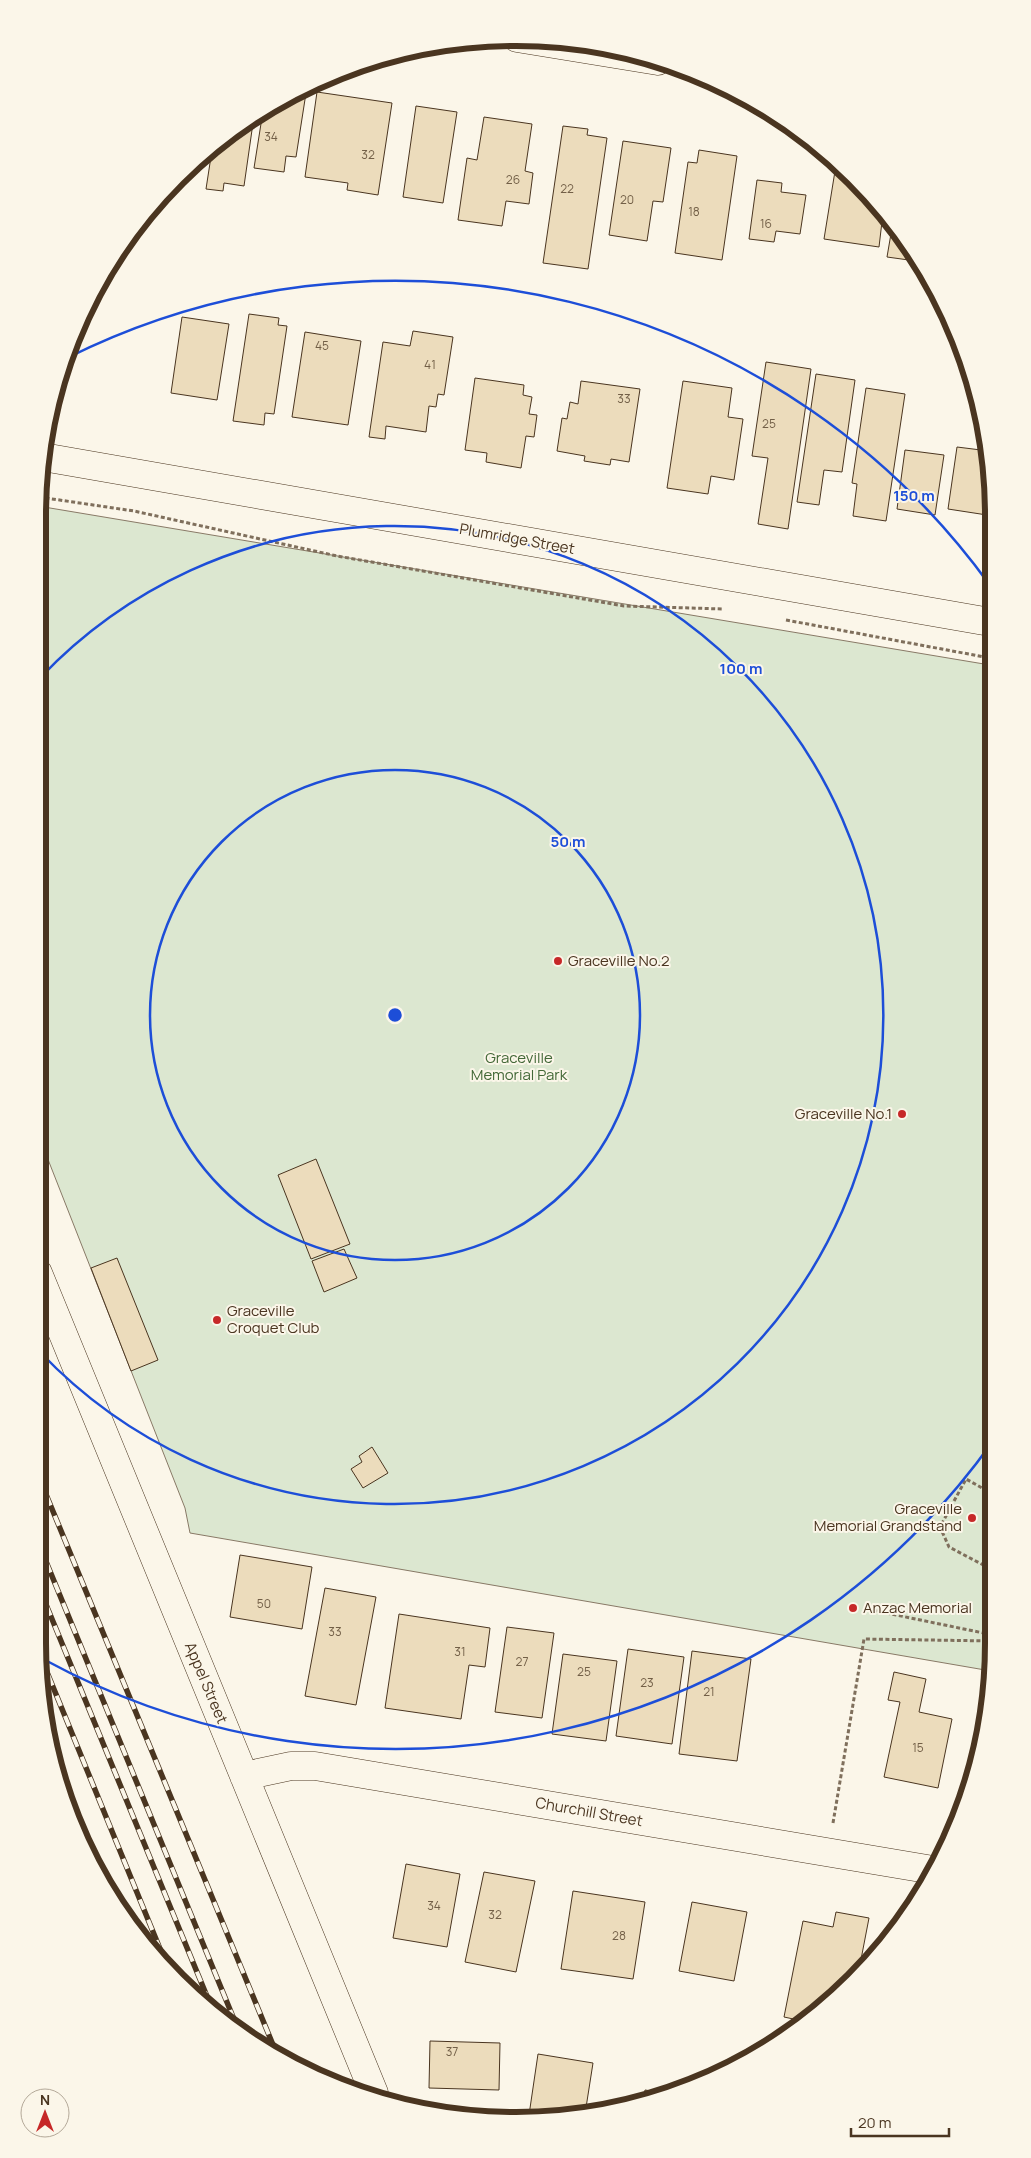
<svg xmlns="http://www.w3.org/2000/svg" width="1031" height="2158" viewBox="0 0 1031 2158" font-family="Manrope,sans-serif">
  <rect width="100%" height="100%" fill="#fbf6e9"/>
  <path fill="#dce7d0" stroke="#887966" d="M38 506 990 665 993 1643 991 1671 190 1533 185 1508 38 1134Z"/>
  <path fill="#ecdcbc" stroke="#4a3520" d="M298 92 306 93 296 157 286 156 284 172 254 168 263 111Z
    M317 92 392 103 378 195 347 190 348 183 305 177Z
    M416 106 457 112 443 203 403 197Z
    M254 116 244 186 224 183 223 191 206 189 212 150Z
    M484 117 532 124 525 171 533 173 529 204 506 201 502 226 458 220 467 158 477 160Z
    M563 126 588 129 587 135 607 138 588 269 543 263Z
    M623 141 671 148 663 202 653 201 647 241 609 235Z
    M699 150 737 156 722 260 675 253 688 162 697 163Z
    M835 171 843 172 883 213 879 247 824 239Z
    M757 180 782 183 781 192 806 195 800 234 776 231 774 242 749 239Z
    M893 222 895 225 916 261 887 257Z
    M249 314 279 318 278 325 287 326 274 414 265 413 264 425 233 421Z
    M182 317 229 324 217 400 171 393Z
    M413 331 453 337 444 395 438 394 436 407 429 406 426 432 386 426 385 439 369 437 383 342 410 346Z
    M305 332 361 341 348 425 292 417Z
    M766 362 811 369 788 529 758 524 768 458 752 456Z
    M816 374 855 380 842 472 824 470 819 505 797 502Z
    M475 378 524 385 523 395 532 397 529 414 537 415 534 437 526 436 521 468 486 462 487 453 465 450Z
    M581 381 640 389 629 462 611 459 610 465 584 461 585 456 557 451 562 418 567 419 570 402 578 404Z
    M683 381 732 388 728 417 743 419 734 480 711 476 708 494 667 488Z
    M866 388 905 394 886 521 853 516 857 484 852 483Z
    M957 447 989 451 990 500 987 515 948 509Z
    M905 450 944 455 935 515 897 509Z
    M316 1159 350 1244 311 1259 278 1175Z
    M344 1249 357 1278 324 1292 312 1261Z
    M117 1258 158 1360 131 1371 91 1268Z
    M372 1447 388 1473 363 1488 351 1469 362 1462 359 1456Z
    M240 1555 312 1567 302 1629 230 1617Z
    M325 1588 376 1597 356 1705 305 1696Z
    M399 1614 490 1628 485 1667 469 1665 461 1719 385 1708Z
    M507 1627 554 1633 542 1718 495 1712Z
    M628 1649 684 1657 672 1744 616 1736Z
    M692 1651 751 1659 737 1761 679 1754Z
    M563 1654 617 1661 606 1741 552 1734Z
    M894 1672 926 1679 919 1712 952 1719 938 1788 884 1777 900 1702 888 1700Z
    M406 1864 460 1874 447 1947 393 1938Z
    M484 1872 535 1881 516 1972 465 1962Z
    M573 1891 645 1902 633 1979 561 1969Z
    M692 1902 747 1912 734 1981 679 1971Z
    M836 1912 869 1918 858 1975 854 1980 798 2020 784 2017 803 1921 833 1927Z
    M430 2041 500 2043 499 2090 429 2088Z
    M538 2054 593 2063 585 2114 578 2116 529 2115Z
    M645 2090 658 2092 644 2096Z"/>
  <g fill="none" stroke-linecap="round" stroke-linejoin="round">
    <defs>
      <path id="street" d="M517 38 658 61
        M43 457 990 622
        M38 1273 374 2093
        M244 1776 291 1766H315L933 1870"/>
    </defs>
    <use href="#street" stroke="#4a3520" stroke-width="29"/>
    <path stroke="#7f6f5c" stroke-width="3" stroke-dasharray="4 2.5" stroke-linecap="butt" d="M39 497 134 511 337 556 624 606 723 609
      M786 620 990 658
      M993 1494 966 1479 940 1527 949 1547 993 1570
      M867 1609 993 1635
      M833 1823 864 1639 993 1641"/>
    <use href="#street" stroke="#fbf6e9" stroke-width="28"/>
    <defs>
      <path id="rail" d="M38 1475 278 2057
        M38 1542 238 2029
        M38 1585 213 2011
        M40 1655 167 1966"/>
    </defs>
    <use href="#rail" stroke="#4a3520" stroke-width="5.5"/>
    <use href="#rail" stroke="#fbf6e9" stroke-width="4" stroke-dasharray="11" stroke-linecap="butt"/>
  </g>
  <g fill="none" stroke="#1d4ed8" stroke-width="2.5">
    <circle cx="395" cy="1015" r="245"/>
    <path d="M40 678A489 489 0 1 1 40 1352"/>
    <path d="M993 1441A734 734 0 0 1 45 1660M67 358A734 734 0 0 1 989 584"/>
  </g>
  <g fill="#c62828" stroke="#fbf6e9" stroke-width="2">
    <circle cx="558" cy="961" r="5"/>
    <circle cx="902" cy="1114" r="5"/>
    <circle cx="217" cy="1320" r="5"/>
    <circle cx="972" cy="1518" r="5"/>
    <circle cx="853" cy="1608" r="5"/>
  </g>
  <g text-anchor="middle" stroke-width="4" stroke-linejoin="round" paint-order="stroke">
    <g font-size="12" fill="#725f47">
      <text x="271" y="141">34</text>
      <text x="368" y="159">32</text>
      <text x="513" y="184">26</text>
      <text x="567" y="193">22</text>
      <text x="627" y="204">20</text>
      <text x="694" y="216">18</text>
      <text x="766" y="228">16</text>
      <text x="322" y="350">45</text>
      <text x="430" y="369">41</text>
      <text x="624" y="403">33</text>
      <text x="769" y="428">25</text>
      <text x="264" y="1608">50</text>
      <text x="335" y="1636">33</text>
      <text x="460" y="1656">31</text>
      <text x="522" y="1666">27</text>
      <text x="584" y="1676">25</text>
      <text x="647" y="1687">23</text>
      <text x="709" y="1696">21</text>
      <text x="918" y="1752">15</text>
      <text x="434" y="1910">34</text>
      <text x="495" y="1919">32</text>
      <text x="619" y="1940">28</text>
      <text x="452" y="2056">37</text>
    </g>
    <g font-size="15" fill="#4a3520" stroke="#fbf6e9">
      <text transform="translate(517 539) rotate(10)" y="5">Plumridge Street</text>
      <text transform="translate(206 1683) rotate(67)" y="5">Appel Street</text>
      <text transform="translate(589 1812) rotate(10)" y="5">Churchill Street</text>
    </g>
    <g font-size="15" fill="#4a3520" stroke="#fbf6e9" text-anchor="start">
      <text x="568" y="966">Graceville No.2</text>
      <text x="892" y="1119" text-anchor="end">Graceville No.1</text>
      <text x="227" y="1316">Graceville<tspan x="227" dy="17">Croquet Club</tspan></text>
      <text x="962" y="1514" text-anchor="end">Graceville<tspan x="962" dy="17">Memorial Grandstand</tspan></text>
      <text x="863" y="1613">Anzac Memorial</text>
    </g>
    <g font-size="15" fill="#436837" stroke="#fbf6e9">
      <text x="519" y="1063">Graceville<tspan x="519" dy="17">Memorial Park</tspan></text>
    </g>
  </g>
  <path d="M0 0H1031V2158H0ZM515 46H516A469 469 0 0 1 985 515V1643A469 469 0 0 1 516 2112H515A469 469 0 0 1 46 1643V515A469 469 0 0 1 515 46Z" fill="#fbf6e9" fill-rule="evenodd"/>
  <path fill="none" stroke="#4a3520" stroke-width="6" d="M515 46H516A469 469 0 0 1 985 515V1643A469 469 0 0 1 516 2112H515A469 469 0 0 1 46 1643V515A469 469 0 0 1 515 46Z"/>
  <circle cx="395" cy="1015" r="8" fill="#1d4ed8" stroke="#fbf6e9" stroke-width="2.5"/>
  <g font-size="15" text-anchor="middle" font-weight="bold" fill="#1d4ed8" stroke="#fbf6e9" stroke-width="4" stroke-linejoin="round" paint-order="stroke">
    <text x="914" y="501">150 m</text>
    <text x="741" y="674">100 m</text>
    <text x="568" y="847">50 m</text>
  </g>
  <g transform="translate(45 2113)"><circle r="24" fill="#fbf6e9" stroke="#b4a999"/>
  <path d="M0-4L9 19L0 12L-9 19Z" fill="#c62828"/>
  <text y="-8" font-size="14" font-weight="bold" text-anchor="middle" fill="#4a3520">N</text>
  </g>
  <path d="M851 2128v8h98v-8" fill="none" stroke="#4a3520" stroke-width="2.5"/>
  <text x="858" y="2128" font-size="15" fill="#4a3520" stroke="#fbf6e9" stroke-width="4" paint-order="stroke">20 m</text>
</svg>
